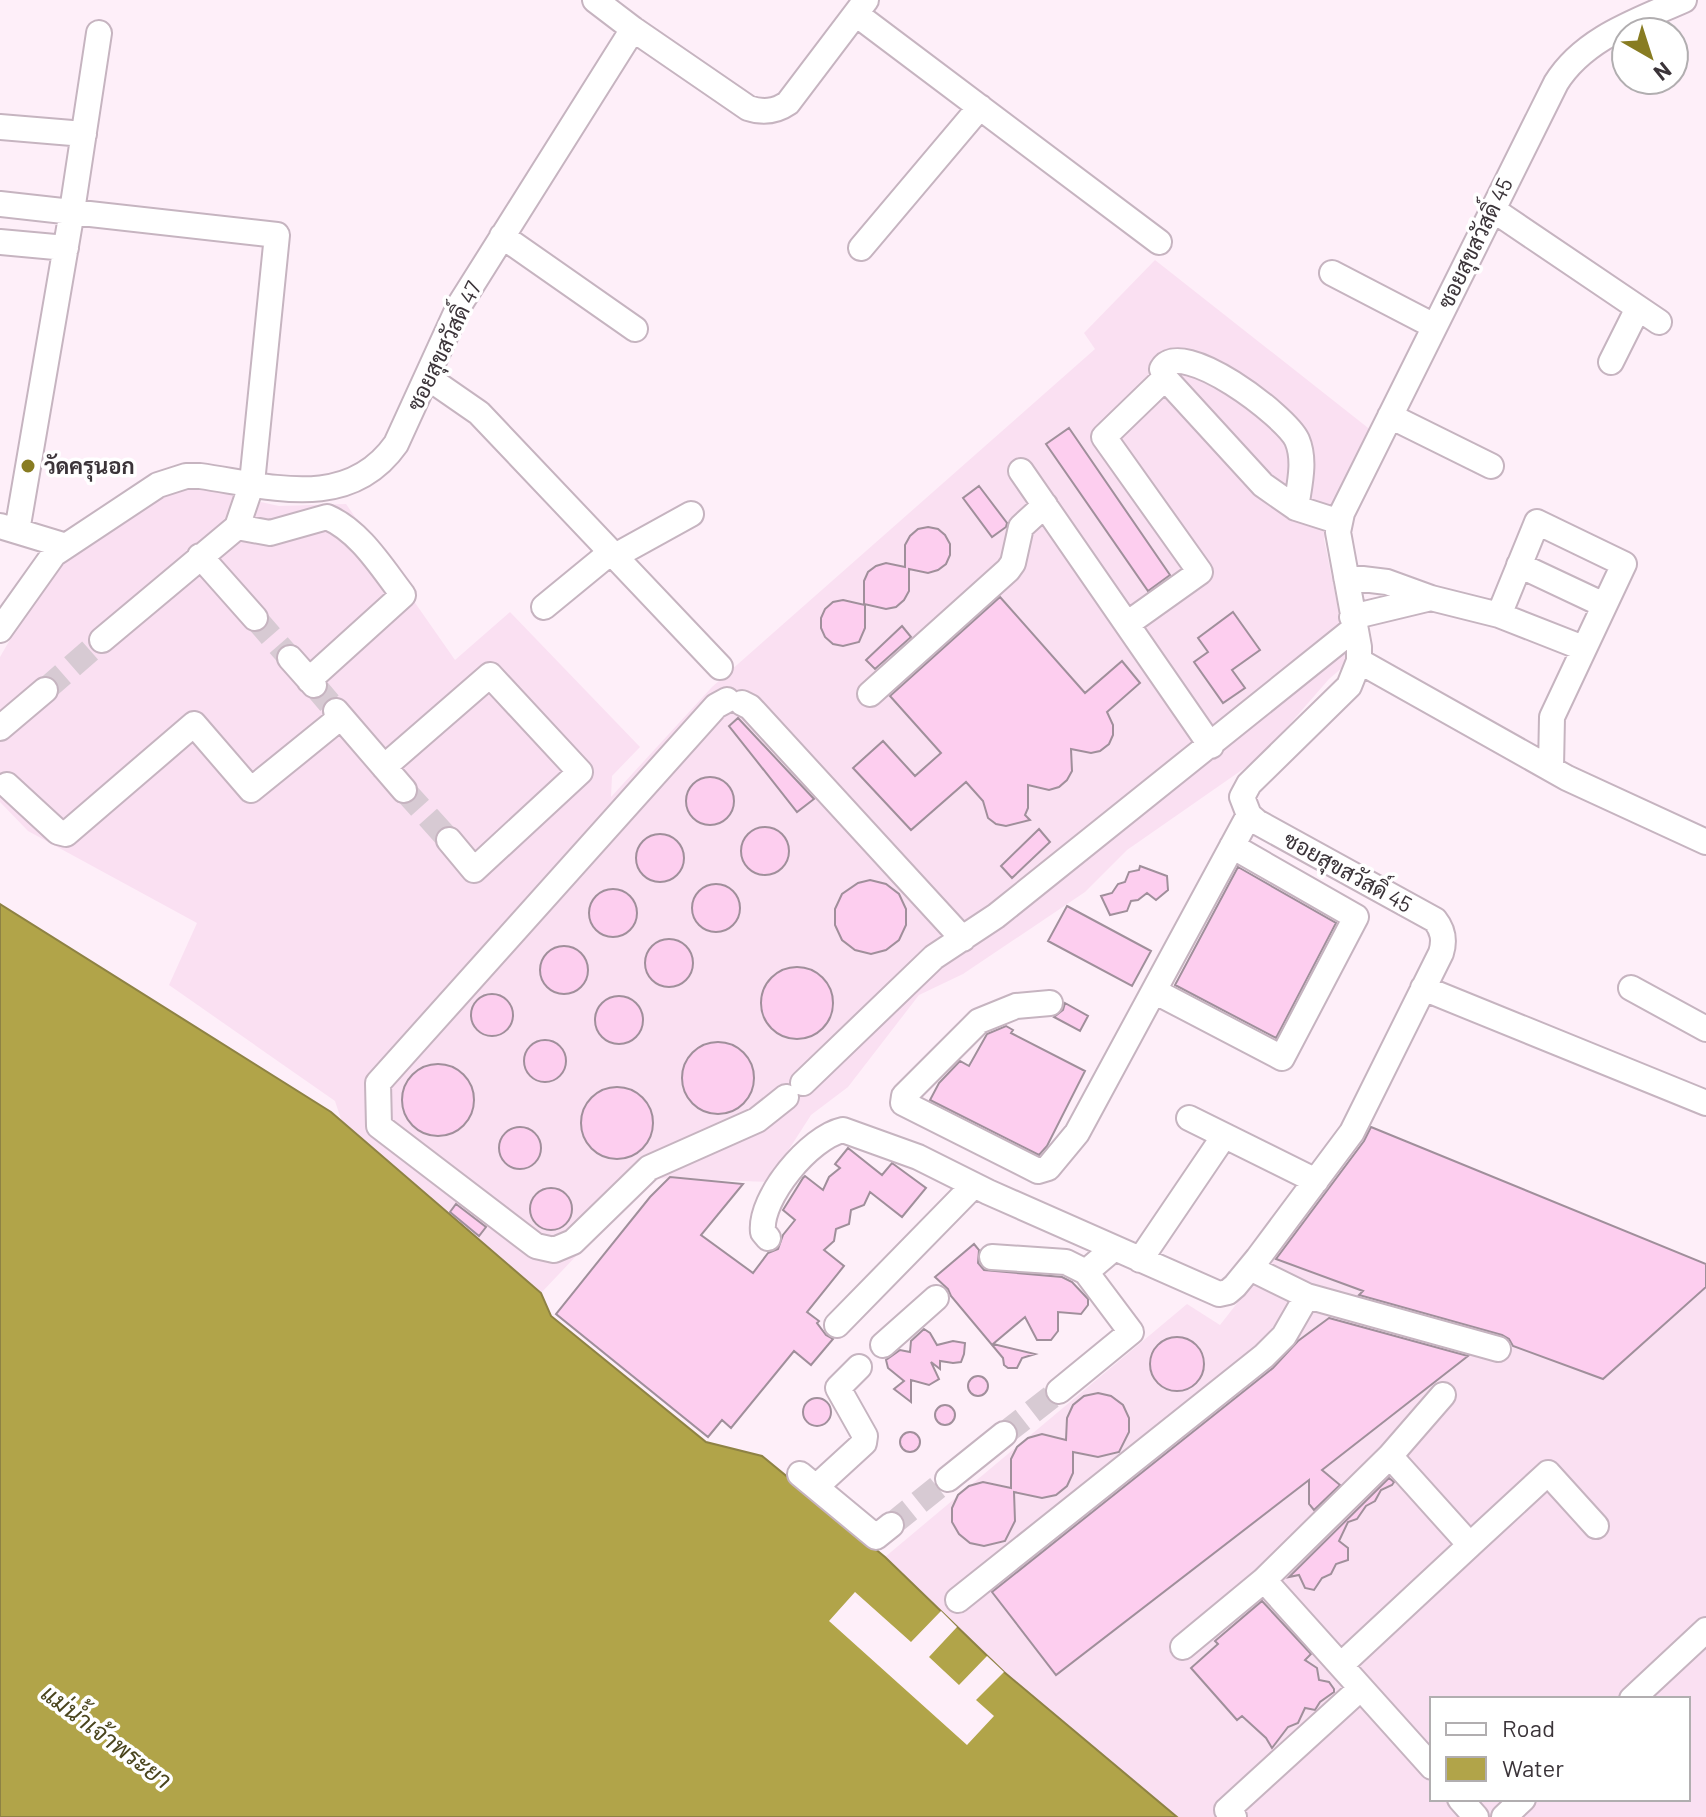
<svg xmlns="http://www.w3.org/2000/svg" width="1706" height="1817" viewBox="0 0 1706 1817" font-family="Barlow,Sarabun,sans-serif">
  <rect width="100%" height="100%" fill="#feeff9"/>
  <path fill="#fae0f2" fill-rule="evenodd" d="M1155 260 1372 431 1324 539 1349 662 1329 679 1262 756 1127 850 1085 892 963 974 919 995 848 1087 811 1115 768 1182 650 1178 541 1293 342 1122 335 1101 169 985 197 923 28 831 0 802V657L23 617 56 574 49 566 181 484 279 506 346 504 455 660 510 612 640 747 612 776 611 797 712 687 1095 349 1084 333Z
    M1364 1141 1706 1276V1817H1177L1004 1672 885 1557 1187 1304 1220 1325ZM1432 1699H1688V1799H1432Z"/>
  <path fill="#b1a449" stroke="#8e8244" stroke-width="2" d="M0 904 331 1112 541 1293 551 1316 706 1442 762 1456 885 1557 1004 1672 1177 1817H0Z"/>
  <path fill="#feeff9" d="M855 1592 911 1642 941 1611 957 1627 929 1657 959 1685 987 1656 1004 1672 976 1700 994 1716 967 1745 829 1621Z"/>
  <path fill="#fdceef" stroke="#a08f9b" stroke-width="2" d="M1069 428 1170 575 1148 591 1046 444Z
    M979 486 1007 523 1006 527 992 537 963 498Z
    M928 527 938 529 945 535 950 544V555L946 564 938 570 928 573 909 569V591L904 600 896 607 886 609 864 604V581L868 572 876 566 886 563 905 567V545L910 536 918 529Z
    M1000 597 1085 693 1122 661 1140 683 1107 712 1113 725V735L1109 744 1100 751 1091 753 1071 749 1072 771 1067 780 1059 787 1049 790 1028 785V808L1025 815 1030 820 1006 826 996 824 988 818 983 801 966 782 911 830 853 768 883 741 915 776 941 753 890 696Z
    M843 600 865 605V628L859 642 843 646 833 644 825 637 821 628V618L825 609 833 602Z
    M1233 612 1260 650 1232 670 1245 688 1223 703 1194 662 1208 652 1198 638Z
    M902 626 911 637 875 669 866 660Z
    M738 718 814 799 797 812 729 726Z
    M686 801a24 24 0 1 1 48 0a24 24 0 1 1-48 0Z
    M741 851a24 24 0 1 1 48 0a24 24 0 1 1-48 0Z
    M1039 829 1050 842 1012 878 1001 866Z
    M636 858a24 24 0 1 1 48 0a24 24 0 1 1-48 0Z
    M1140 866 1167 876 1168 890 1156 900 1147 893 1138 900 1131 901 1127 911 1110 915 1101 896 1112 893 1118 884 1125 882 1129 872 1139 870Z
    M1238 867 1336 923 1276 1038 1175 985Z
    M870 880 886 884 899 894 906 909V925L899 940 886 950 871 954 855 950 842 940 835 925V909L842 894 858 883Z
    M692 908a24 24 0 1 1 48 0a24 24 0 1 1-48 0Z
    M589 913a24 24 0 1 1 48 0a24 24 0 1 1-48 0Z
    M1067 906 1151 951 1132 986 1048 941Z
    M645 963a24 24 0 1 1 48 0a24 24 0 1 1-48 0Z
    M540 970a24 24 0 1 1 48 0a24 24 0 1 1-48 0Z
    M761 1003a36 36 0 1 1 72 0a36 36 0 1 1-72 0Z
    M471 1015a21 21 0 1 1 42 0a21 21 0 1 1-42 0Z
    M595 1020a24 24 0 1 1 48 0a24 24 0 1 1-48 0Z
    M1065 1003 1088 1016 1080 1031 1054 1017 1063 1010Z
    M1006 1026 1013 1030 1011 1033 1085 1071 1047 1146 1039 1155 930 1100 939 1083 960 1061 969 1066 987 1034Z
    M524 1061a21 21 0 1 1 42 0a21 21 0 1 1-42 0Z
    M682 1078a36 36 0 1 1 72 0a36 36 0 1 1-72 0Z
    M402 1100a36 36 0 1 1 72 0a36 36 0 1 1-72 0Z
    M581 1123a36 36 0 1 1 72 0a36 36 0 1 1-72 0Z
    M1371 1127 1706 1264V1287L1603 1379 1513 1346 1509 1339 1502 1335 1359 1295 1363 1291 1276 1259 1364 1141Z
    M499 1148a21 21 0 1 1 42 0a21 21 0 1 1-42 0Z
    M848 1148 882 1175 892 1163 926 1188 902 1217 870 1192 864 1205 851 1210 849 1224 836 1229 834 1241 824 1250 844 1266 807 1312 819 1321 817 1323 826 1335 833 1339 811 1365 794 1351 731 1428 722 1420 708 1437 556 1314 650 1197 670 1177 743 1184 701 1235 753 1273 768 1253 778 1249 783 1235 795 1220 783 1210 803 1178 805 1176 823 1190 829 1177 840 1168 835 1164Z
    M530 1209a21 21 0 1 1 42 0a21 21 0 1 1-42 0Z
    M456 1204 486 1227 479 1236 450 1212Z
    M974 1244 979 1250 978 1263 984 1270 1062 1277 1072 1282 1088 1299V1305L1081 1314 1058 1312V1331L1051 1340H1037L1025 1317 993 1344 1035 1354 1022 1358 1017 1368H1008L1004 1365 1003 1358 951 1296 948 1289 935 1277Z
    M1329 1318 1468 1356 1322 1470 1340 1485 1314 1510 1309 1504V1480L1056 1675 992 1592 1273 1368 1298 1341Z
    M924 1329 930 1333 937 1345 953 1341 965 1343 964 1354 961 1362 953 1363 940 1361V1369L931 1362 939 1379 929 1385 911 1380V1402L894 1389 904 1381 888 1368 886 1360 900 1350 910 1352 911 1341Z
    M1150 1364a27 27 0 1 1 54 0a27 27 0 1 1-54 0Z
    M968 1386a10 10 0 1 1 20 0a10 10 0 1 1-20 0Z
    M1098 1393 1111 1396 1123 1405 1129 1418V1432L1119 1452 1098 1457 1073 1452V1473L1067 1486 1056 1495 1042 1498 1014 1492 1015 1521 1005 1541 984 1546 970 1543 959 1534 952 1522V1508L958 1495 969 1486 983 1482 1011 1488V1459L1017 1447 1028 1438 1042 1434 1066 1440 1067 1418 1073 1405 1084 1396Z
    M803 1412a14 14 0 1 1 28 0a14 14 0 1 1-28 0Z
    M935 1415a10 10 0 1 1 20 0a10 10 0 1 1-20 0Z
    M900 1442a10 10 0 1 1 20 0a10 10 0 1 1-20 0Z
    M1389 1478 1394 1482 1392 1485 1381 1490 1375 1501 1366 1506 1357 1519 1348 1522 1339 1541 1348 1548V1560L1336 1564 1331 1574 1322 1578 1314 1590 1305 1588 1299 1575 1289 1577Z
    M1262 1601 1311 1654 1305 1660 1317 1668 1319 1680 1329 1682 1334 1689V1692L1320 1702 1315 1710 1305 1708 1298 1723 1288 1727 1272 1748 1266 1738 1242 1716 1237 1720 1191 1668 1218 1644 1215 1641Z"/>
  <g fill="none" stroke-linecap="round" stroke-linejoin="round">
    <path stroke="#d7cad3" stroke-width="24" stroke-dasharray="24 12" stroke-linecap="butt" d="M255 618 290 658
      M314 685 336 711
      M45 690 102 640
      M404 790 449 840
      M1004 1434 1059 1391
      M891 1525 948 1479"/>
    <defs>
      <path id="minor" d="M595 0 633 29
        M856 14 1159 242
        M0 127 84 134
        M0 204 277 235 252 483 237 527 102 640
        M1492 209 1659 322
        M502 236 635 329
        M0 242 66 248
        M861 248 980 107
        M1332 273 1434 326
        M1611 362 1638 308
        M427 377 479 413 720 667
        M1390 416 1491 466
        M1021 471 1211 746
        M1296 508C1299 486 1306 461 1297 440 1286 416 1181 336 1162 369L1165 378 1263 485 1296 508 1340 522
        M0 526 66 546
        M237 527 270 533 327 517C360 531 382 568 403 595L309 680
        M17 531 72 211 99 33
        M200 556 255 618
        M615 556 691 514
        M1519 565 1604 605
        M1346 577 1387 582 1431 598 1499 615 1583 648
        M544 607 611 552
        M1499 615 1537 522 1624 564 1552 717 1551 768
        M1352 617 1431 598
        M1127 624 1200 572 1104 437 1165 378
        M0 630 54 554 158 485 186 476H200C270 486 348 512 396 444L460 304 633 29 748 108C763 113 775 112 788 103L866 0
        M290 658 314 685
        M1359 661 1567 778 1706 842
        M870 694 1008 570 1013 563 1021 527 1045 505
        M727 700 716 706 378 1083 379 1126 536 1246 554 1250 573 1242 649 1168 757 1120 786 1097
        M742 703 750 707 963 939
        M336 711 404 790
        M0 728 45 690
        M384 767 490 675 580 772 474 870 449 840
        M7 785 58 832 66 834 194 724 251 790 341 717
        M1423 988 1706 1103
        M1631 988 1706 1029
        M1154 991 1282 1058 1356 917 1232 846
        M1050 1003 1016 1006 979 1021 904 1096 903 1103 1038 1171 1048 1168 1077 1133 1249 815
        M803 1083 934 957 996 916 1355 628
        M1189 1118 1316 1181
        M768 1238 763 1232C759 1198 810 1137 843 1130L918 1157 988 1192 1219 1294 1228 1292 1235 1286 1258 1258 1352 1132 1441 953C1445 940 1443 930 1435 920L1257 822 1249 815 1242 797 1249 784 1349 686 1359 661V647L1338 532 1342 513 1556 83C1584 38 1637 21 1684 0
        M992 1257 1066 1262 1086 1272
        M1140 1260 1224 1136
        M1250 1268 1307 1296 1498 1349
        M837 1325 974 1185
        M883 1345 936 1298
        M1059 1391 1131 1332 1086 1272 1113 1249
        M1390 1456 1443 1395
        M800 1474 876 1537 891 1525
        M948 1479 1004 1434
        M816 1487 864 1443 865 1436 838 1388 859 1367
        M1470 1545 1548 1473 1596 1526
        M1264 1580 1390 1456 1470 1545 1341 1665
        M958 1600 1264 1356 1284 1336 1307 1296
        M1183 1647 1264 1580 1432 1767
        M1632 1699 1706 1630
        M1460 1799 1476 1817
        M1234 1817 1227 1810 1361 1688
        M1504 1817 1523 1799"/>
    </defs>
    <use href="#minor" stroke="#c6b4c0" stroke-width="28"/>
    <use href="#minor" stroke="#fff" stroke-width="24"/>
  </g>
  <circle fill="#887c22" stroke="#fff" stroke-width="3" cx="28" cy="466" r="8"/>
  <g text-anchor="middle" stroke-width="7" stroke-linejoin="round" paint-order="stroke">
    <g font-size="22" fill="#3b3439" stroke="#fff">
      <text transform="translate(1475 243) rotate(-64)" y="8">ซอยสุขสวัสดิ์ 45</text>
      <text transform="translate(444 346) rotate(-64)" y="8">ซอยสุขสวัสดิ์ 47</text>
      <text transform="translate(1348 872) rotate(29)" y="8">ซอยสุขสวัสดิ์ 45</text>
    </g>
    <g font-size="22" font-weight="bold" fill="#3b3439" stroke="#fff" text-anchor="start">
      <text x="44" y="474">วัดครุนอก</text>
    </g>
    <g font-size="24" font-style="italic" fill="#4a451e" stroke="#fff">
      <text transform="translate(106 1737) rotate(37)" y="8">แม่น้ำเจ้าพระยา</text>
    </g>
  </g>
  <rect x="1430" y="1697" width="260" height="104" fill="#ffffff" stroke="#b1aeb0" stroke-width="2"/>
  <rect x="1446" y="1723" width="40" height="12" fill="#ffffff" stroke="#b1aeb0" stroke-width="2"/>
  <text x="1502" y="1737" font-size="24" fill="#3b3439">Road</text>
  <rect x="1446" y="1757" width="40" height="24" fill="#b1a449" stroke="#b1aeb0" stroke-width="2"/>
  <text x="1502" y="1777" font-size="24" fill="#3b3439">Water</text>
  <g transform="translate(1650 56) rotate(141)"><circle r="38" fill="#ffffff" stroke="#b1aeb0" stroke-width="2"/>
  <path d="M0-6L14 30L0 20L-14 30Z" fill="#887c22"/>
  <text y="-12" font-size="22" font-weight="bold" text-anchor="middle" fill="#3b3439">N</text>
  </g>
</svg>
